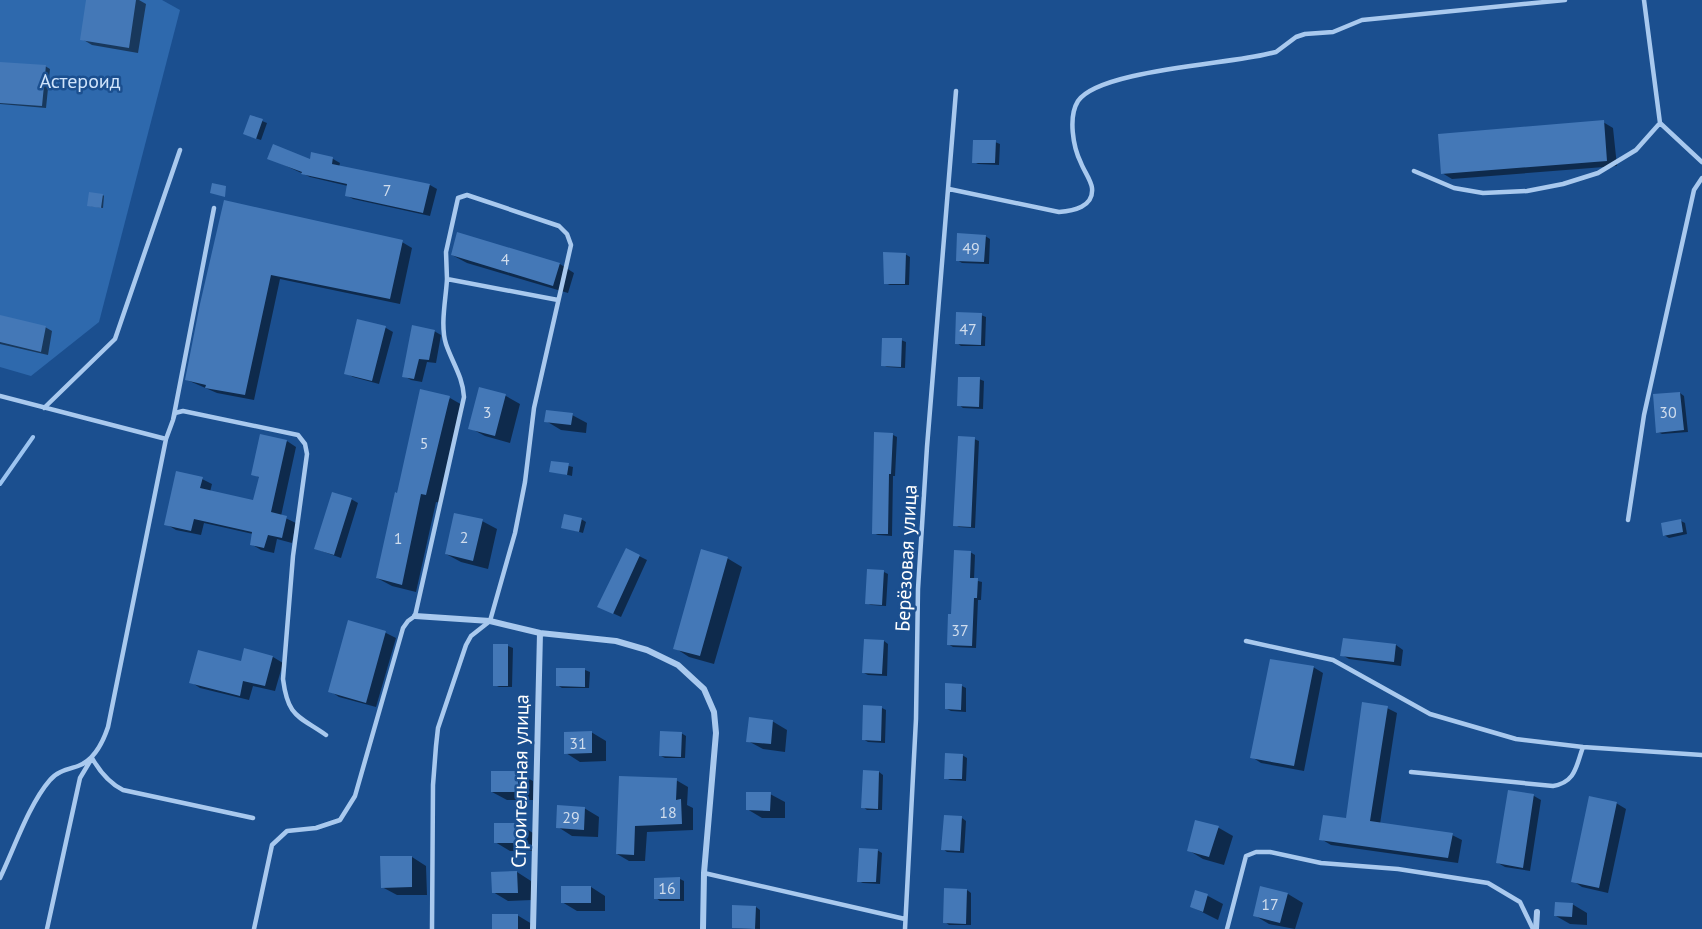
<svg xmlns="http://www.w3.org/2000/svg" width="1702" height="929" viewBox="0 0 1702 929" font-family="'PT Sans',sans-serif">
  <rect width="100%" height="100%" fill="#1b4f8f"/>
  <path fill="#2e69ad" d="M0 0H162L180 10 99 322 31 376 0 367Z"/>
  <path fill="#0007" d="M88 0H139L146 4 138 53 92 45 82 39Z
    M0 63 45 66 50 69 46 108 0 104Z
    M262 121 267 123 261 140 249 136Z
    M1603 122 1613 128 1617 166 1452 179 1442 173Z
    M995 142 1000 144 999 165 978 164 974 162Z
    M312 154 333 159 340 163 339 167 430 185 437 189 430 216 353 199 346 195 348 186 310 177 269 158 311 161Z
    M103 195 104 196 103 208 90 206Z
    M225 202 402 242 412 248 400 304 280 279 254 400 217 393 187 380Z
    M985 236 990 239 989 264 962 263 957 260Z
    M905 254 910 257 909 285H890L885 283Z
    M452 255 560 264 574 273 568 293 467 263Z
    M981 315 986 317 985 346H961L957 343Z
    M0 317 45 327 52 331 48 355 0 344Z
    M359 321 386 328 393 332 379 384 353 377 346 373Z
    M434 331 441 335 436 363 427 362 422 382 411 380 404 376Z
    M901 340 906 342 905 368 887 367 883 365Z
    M979 379 984 381 983 409 963 408 959 405Z
    M480 389 506 396 520 404 510 443 485 436 470 428Z
    M1680 393 1684 396 1688 432 1662 434 1658 432Z
    M450 398 464 406 441 503 436 502 416 592 392 586 377 578 399 495Z
    M572 415 587 423 586 433 561 430 546 421Z
    M893 435 897 437 895 476H893L892 536 878 535 873 533Z
    M974 439 979 441 975 528 959 527 955 525Z
    M287 441 296 447 281 516 296 523 292 543 277 539 274 553 261 550 251 544 253 534 204 523 201 535 176 530 166 524 202 479 212 484 210 492 254 501 260 478 253 474Z
    M553 462 573 467 572 476 551 471Z
    M351 499 358 503 341 558 316 549Z
    M581 519 586 522 583 533 562 527Z
    M482 521 497 529 488 569 461 562 446 554Z
    M1681 521 1685 523 1687 534 1669 538 1664 535Z
    M627 550 647 560 621 617 606 610Z
    M970 552 975 555 974 580 982 582 981 600H978L976 648 953 647 948 644 952 615Z
    M727 558 742 567 714 664 689 657 675 648Z
    M884 572 888 574 886 606 871 605 866 603Z
    M349 622 386 633 396 638 376 707 339 697 330 691Z
    M884 641 888 644 887 676 868 675 864 673Z
    M1396 645 1403 650 1401 666 1349 659 1342 655Z
    M495 646H508L513 648 512 687H499L495 685Z
    M245 650 273 657 283 663 275 691 253 686 249 700 200 688 191 682 242 663Z
    M1313 667 1323 673 1304 771 1261 763 1252 757Z
    M557 669 585 670 590 672 589 688H562L557 685Z
    M947 685 962 686 966 688V712L951 711 947 709Z
    M882 708 886 710 885 743 868 742 863 739Z
    M1387 708 1397 713 1380 824 1452 835 1462 840 1458 863 1331 845 1321 839 1347 820Z
    M772 721 787 730 785 752 763 749 748 741Z
    M591 732 606 741V761L580 762 566 753Z
    M681 733 686 736 685 758H665L661 756Z
    M962 755 967 758 966 781 950 780 946 778Z
    M879 772 883 775 882 810H867L863 807Z
    M518 773 533 781V800H507L492 792Z
    M620 778 676 780 688 787 687 805 693 808V830L647 832 645 861H629L617 854Z
    M1509 792 1534 796 1541 800 1530 871 1505 867 1498 863Z
    M770 794 785 802V818H762L747 809Z
    M1616 803 1626 809 1608 893 1582 887 1573 881Z
    M584 808 599 817 598 837 572 836 558 827Z
    M962 818 966 821 964 853 947 852 943 849Z
    M1196 822 1219 828 1233 836 1224 865 1203 859 1188 850Z
    M518 824 533 833V851H510L495 842Z
    M877 850 882 853 880 884 863 883 858 881Z
    M412 857 426 866 427 895H397L382 887Z
    M517 872 531 881 532 900 508 901 493 892Z
    M680 879 684 881V901H660L656 898Z
    M591 887 605 896V911H577L562 902Z
    M1262 888 1288 894 1303 903 1295 929 1269 924 1254 915Z
    M967 890 971 893V925H949L945 922Z
    M1196 892 1208 896 1223 904 1218 920 1192 907Z
    M1572 904 1587 913V925L1570 924 1556 916Z
    M756 907 760 910V929L733 928Z
    M517 915 532 924V929H493Z"/>
  <g fill="none" stroke-linecap="round" stroke-linejoin="round">
    <path stroke="#9cc4f0" stroke-width="4" d="M0 484 33 437"/>
  </g>
  <path fill="#4478b7" d="M86 0H136L129 48 80 40Z
    M0 62 46 65 42 106 0 103Z
    M250 115 263 119 256 139 243 134Z
    M1604 120 1607 161 1441 174 1438 134Z
    M973 140H996L995 163H972Z
    M273 144 310 159 311 152 333 157 332 164 430 184 423 213 345 196 347 184 301 174 302 172 267 159Z
    M212 183 226 186 225 197 210 193Z
    M89 192 103 194 101 208 87 206Z
    M224 200 403 240 390 299 271 275 245 395 205 388 206 385 185 380 200 304Z
    M457 232 560 263 553 286 451 255Z
    M957 233 986 235 984 262 956 261Z
    M883 252 906 253 905 284H884Z
    M956 312 982 313 981 345 955 344Z
    M0 315 46 326 41 352 0 342Z
    M357 319 386 326 372 381 344 374Z
    M412 325 435 330 429 360 419 359 414 379 402 377Z
    M882 338H902L901 367 881 366Z
    M958 377H980L979 407 957 406Z
    M479 387 506 394 495 436 468 429Z
    M420 389 450 396 426 495 421 494 402 585 376 578 395 492 397 493Z
    M1680 392 1684 430 1656 433 1653 394Z
    M546 410 573 413 571 425 544 422Z
    M874 432 893 433 891 474H889L888 534H872Z
    M260 434 287 440 271 512 287 516 282 538 268 535 264 548 250 545 252 532 194 519 191 531 164 525 176 471 203 477 200 488 253 500 259 477 251 475Z
    M958 436 975 437 971 527 953 526Z
    M551 461 569 463 567 475 549 472Z
    M332 492 352 498 334 555 314 549Z
    M454 513 483 519 473 561 445 554Z
    M564 514 582 518 579 532 561 528Z
    M1681 519 1683 532 1663 536 1661 523Z
    M626 548 640 555 613 614 597 607Z
    M701 549 728 557 700 656 673 649Z
    M954 550 971 551 970 578H978L977 598H974L972 646 947 645 948 614H951Z
    M867 569 884 570 882 605 865 604Z
    M348 620 386 631 366 703 328 692Z
    M1343 638 1396 644 1394 662 1340 656Z
    M864 639 884 640 882 674 862 673Z
    M493 644H508V686H493Z
    M244 648 273 656 265 686 243 681 240 696 189 683 198 650 241 661Z
    M1270 659 1314 666 1294 766 1250 758Z
    M556 668H585V687L556 686Z
    M945 683 962 684 961 710 945 709Z
    M1362 702 1388 706 1370 821 1453 833 1448 858 1319 840 1323 815 1346 818Z
    M863 705 882 706 881 741 862 740Z
    M749 717 773 720 771 744 746 742Z
    M592 731V753L564 754V732Z
    M660 731 682 732 681 757 659 756Z
    M945 753 963 754 962 779H944Z
    M863 770 879 771 878 809 861 808Z
    M491 771H518V792H491Z
    M619 776 677 778 676 800 681 799 682 824 635 826 634 855 616 854Z
    M1508 790 1534 794 1523 868 1496 863Z
    M746 792H771L770 811 746 810Z
    M1589 796 1617 802 1599 888 1571 882Z
    M557 805 585 807 584 830 556 828Z
    M944 815 962 816 960 851 941 850Z
    M1195 820 1219 826 1209 857 1187 851Z
    M494 823H519V843H494Z
    M859 848 878 849 876 882H857Z
    M380 856H412V887L381 888Z
    M517 871 518 893H492L491 872Z
    M680 877V899H654V878Z
    M561 886H591V903H561Z
    M1260 886 1288 893 1280 923 1253 916Z
    M944 888 967 889 966 924 943 923Z
    M1195 890 1208 894 1203 912 1190 907Z
    M1555 902 1573 903 1572 917 1554 916Z
    M732 905 756 906 755 929 732 928Z
    M492 914H518V929H492Z"/>
  <g fill="none" stroke-linecap="round" stroke-linejoin="round">
    <path stroke="#a9c9ee" stroke-width="4.5" d="M1644 0 1660 123 1702 162
      M1414 171 1454 188 1483 193 1527 191 1563 184 1598 173 1636 150 1660 123
      M949 189 1059 212C1073 211 1094 207 1092 188 1091 180 1084 171 1081 163 1073 147 1068 117 1078 101 1099 70 1229 64 1267 54L1276 52 1296 37 1305 34 1333 32 1362 20 1565 0
      M0 396 166 439 108 727C103 742 95 760 78 766 69 769 57 771 50 780 29 804 14 849 0 878
      M44 408 115 339 180 150
      M173 420 175 413 183 411 298 435 305 444 307 454 293 556 283 679C288 717 297 715 326 735
      M166 439 173 420 214 208
      M1628 520 1644 415 1694 190 1702 178
      M1246 641 1333 660 1430 714 1516 739 1583 747 1702 755
      M1411 772 1553 786C1576 782 1576 766 1583 747
      M704 873 905 919
      M47 929 80 778 92 758C100 772 109 783 123 790L253 818
      M254 929 272 845 287 831 316 828 340 820 355 796 403 628 408 621 415 616 464 397C463 377 452 362 446 344 440 325 446 299 447 279
      M432 929 433 785 436 746 438 728 466 645 471 636 490 621 515 533 525 482 534 408 571 245 567 234 559 226 467 195 458 198 446 252 447 279 558 300
      M905 929 916 719 918 589 927 447 956 91
      M1227 929 1246 856 1256 852H1270L1321 863 1398 869 1488 883 1520 902 1533 929"/>
    <path stroke="#a9c9ee" stroke-width="6" d="M415 616 490 621 540 633 616 641 647 650 678 665 704 689 714 712 716 733 704 873 703 929
      M533 929 540 633
      M1536 929 1537 912"/>
  </g>
  <g text-anchor="middle" stroke-width="5" stroke-linejoin="round" paint-order="stroke">
    <g font-size="16" fill="#d0dded">
      <text x="387" y="196">7</text>
      <text x="971" y="254">49</text>
      <text x="505" y="265">4</text>
      <text x="968" y="335">47</text>
      <text x="487" y="418">3</text>
      <text x="1668" y="418">30</text>
      <text x="424" y="449">5</text>
      <text x="464" y="543">2</text>
      <text x="398" y="544">1</text>
      <text x="960" y="636">37</text>
      <text x="578" y="749">31</text>
      <text x="668" y="818">18</text>
      <text x="571" y="823">29</text>
      <text x="667" y="894">16</text>
      <text x="1270" y="910">17</text>
    </g>
    <g font-size="20" fill="#cfe3fa" stroke="#1b4f8f">
      <text x="80" y="88">Астероид</text>
    </g>
    <g font-size="20" fill="#fff" stroke="#1b4f8f">
      <text transform="translate(906 558) rotate(-87)" y="7">Берёзовая улица</text>
      <text transform="translate(520 781) rotate(-89)" y="7">Строительная улица</text>
    </g>
  </g>
</svg>
